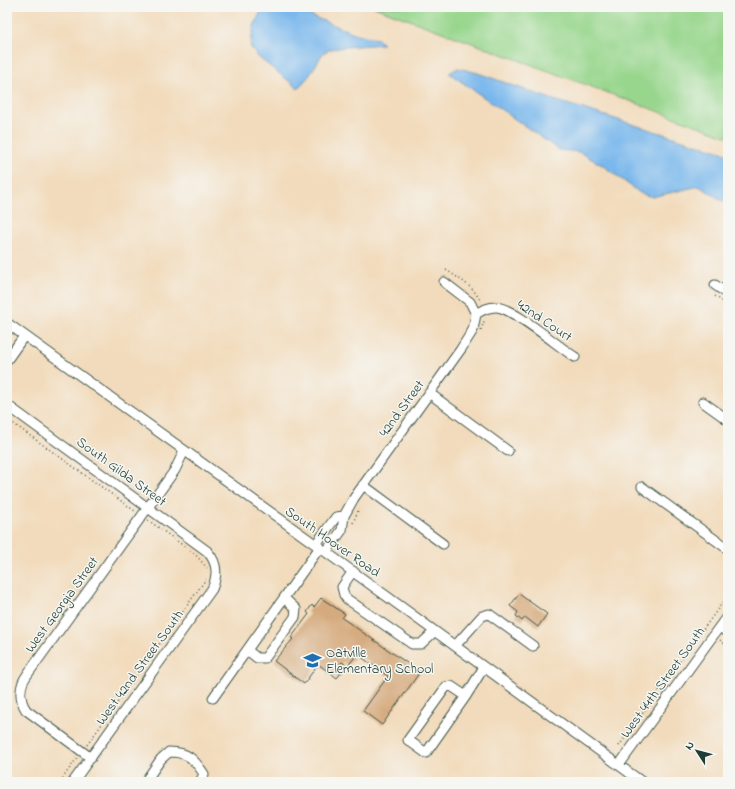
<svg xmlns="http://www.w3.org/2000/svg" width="735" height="789" viewBox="0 0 735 789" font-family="'Indie Flower',sans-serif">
  <rect width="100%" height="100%" fill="#f6f6f2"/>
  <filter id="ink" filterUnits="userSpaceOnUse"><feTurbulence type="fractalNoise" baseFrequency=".025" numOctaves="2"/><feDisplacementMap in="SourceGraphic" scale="8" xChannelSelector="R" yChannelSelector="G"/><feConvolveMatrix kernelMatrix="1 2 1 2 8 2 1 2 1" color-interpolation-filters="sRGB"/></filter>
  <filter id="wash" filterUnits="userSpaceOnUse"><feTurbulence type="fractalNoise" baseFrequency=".012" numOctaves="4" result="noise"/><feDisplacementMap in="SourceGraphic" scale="16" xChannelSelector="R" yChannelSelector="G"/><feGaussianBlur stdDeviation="0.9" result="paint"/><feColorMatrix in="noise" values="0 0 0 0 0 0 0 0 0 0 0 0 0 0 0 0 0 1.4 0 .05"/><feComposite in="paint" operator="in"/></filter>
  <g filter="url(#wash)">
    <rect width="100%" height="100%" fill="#f2dbbc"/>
    <path fill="#97d68c" stroke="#5b8a60" d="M374 7H728V137Z"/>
    <path fill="#79b7ec" stroke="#4c7a90" d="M263 7H289L354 33 378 39 383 44 345 47 331 49 323 53 309 76 298 88 259 58 250 46 254 26Z
      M458 68 478 73 551 99 728 154V198L723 201 699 186 652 197 640 193 602 165 579 152 559 150 449 73Z"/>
    <g id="blocks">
      <path fill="#d5aa7e" d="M519 594 547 614 538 627 525 617 522 621 516 616 518 612 510 606Z
        M321 598 345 614 342 618 420 672 382 725 363 711 388 676 357 654 348 666 342 662 340 665 345 668 337 678 318 664 304 684 274 661 293 639 291 638 309 614 307 612 312 605 314 607Z"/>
    </g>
  </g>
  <g filter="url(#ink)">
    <use href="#blocks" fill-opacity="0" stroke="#3f5548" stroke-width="1"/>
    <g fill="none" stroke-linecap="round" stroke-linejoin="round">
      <defs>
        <path id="minor" d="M444 282 470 302 476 314
          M715 285 728 294
          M476 314C482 310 489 307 496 307 512 307 559 347 575 357
          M7 323 319 547 642 782
          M7 360 24 336
          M429 393 508 451
          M703 402 728 420
          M7 405 207 551C218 563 218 575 212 589L73 782
          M363 485 443 544
          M642 487 728 549
          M344 516 354 498 461 349 473 330 476 314
          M316 544 336 517 344 516 342 530 326 552
          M353 571 342 587 344 595 347 599 412 644H421L435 631
          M720 627 728 633
          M455 646 482 616 489 614 533 646
          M247 650 257 658H265L295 617 296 609 284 598
          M466 696 451 686 446 687 408 740 426 753 466 696 484 667
          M213 698 320 547
          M91 758 26 710C19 699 19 686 27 675L175 470 184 451
          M619 765 728 615
          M145 782 161 759 169 752C188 752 194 759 204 774L200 782"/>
      </defs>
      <use href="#minor" stroke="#3f5548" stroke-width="11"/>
      <path stroke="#3f5548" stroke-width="1.5" stroke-dasharray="1 3" stroke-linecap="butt" d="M446 270C460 279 474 287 481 302
        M715 296 728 305
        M481 330 485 319
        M7 419 135 511
        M148 520 195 554 207 568
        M353 523 359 508
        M720 640 728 646
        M87 745 206 579
        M619 746 728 595
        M60 782 77 758"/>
      <use href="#minor" stroke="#fff" stroke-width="9"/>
    </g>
  </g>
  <defs>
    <symbol id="school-bare" viewBox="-9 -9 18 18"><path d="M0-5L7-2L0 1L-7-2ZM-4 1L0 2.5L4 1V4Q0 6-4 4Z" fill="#1f6fb2" stroke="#f6f6f2" stroke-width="2.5" paint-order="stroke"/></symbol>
  </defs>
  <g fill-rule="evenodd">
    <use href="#school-bare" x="300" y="648" width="25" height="25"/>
  </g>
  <g text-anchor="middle" stroke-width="3" stroke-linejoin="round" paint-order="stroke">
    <g font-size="14" fill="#1f3d34" stroke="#f6f6f2">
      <text transform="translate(545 320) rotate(34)" y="5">42nd Court</text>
      <text transform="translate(401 408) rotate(-54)" y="5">42nd Street</text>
      <text transform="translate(122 471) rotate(36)" y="5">South Gilda Street</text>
      <text transform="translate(333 541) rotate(35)" y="5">South Hoover Road</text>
      <text transform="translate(61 604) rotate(-54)" y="5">West Georgia Street</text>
      <text transform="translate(139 667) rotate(-54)" y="5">West 42nd Street South</text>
      <text transform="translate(662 682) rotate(-54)" y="5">West 44th Street South</text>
    </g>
    <g font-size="14" fill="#1f3d34" stroke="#f6f6f2" text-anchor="start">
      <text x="326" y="657">Oatville<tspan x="326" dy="16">Elementary School</tspan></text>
    </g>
  </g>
  <rect width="735" height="789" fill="none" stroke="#f6f6f2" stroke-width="24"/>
  <g transform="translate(697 751) rotate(306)" stroke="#f6f6f2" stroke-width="3" paint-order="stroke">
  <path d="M0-3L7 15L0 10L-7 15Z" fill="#1f3d34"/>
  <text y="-6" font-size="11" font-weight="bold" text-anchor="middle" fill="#1f3d34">N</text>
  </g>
</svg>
